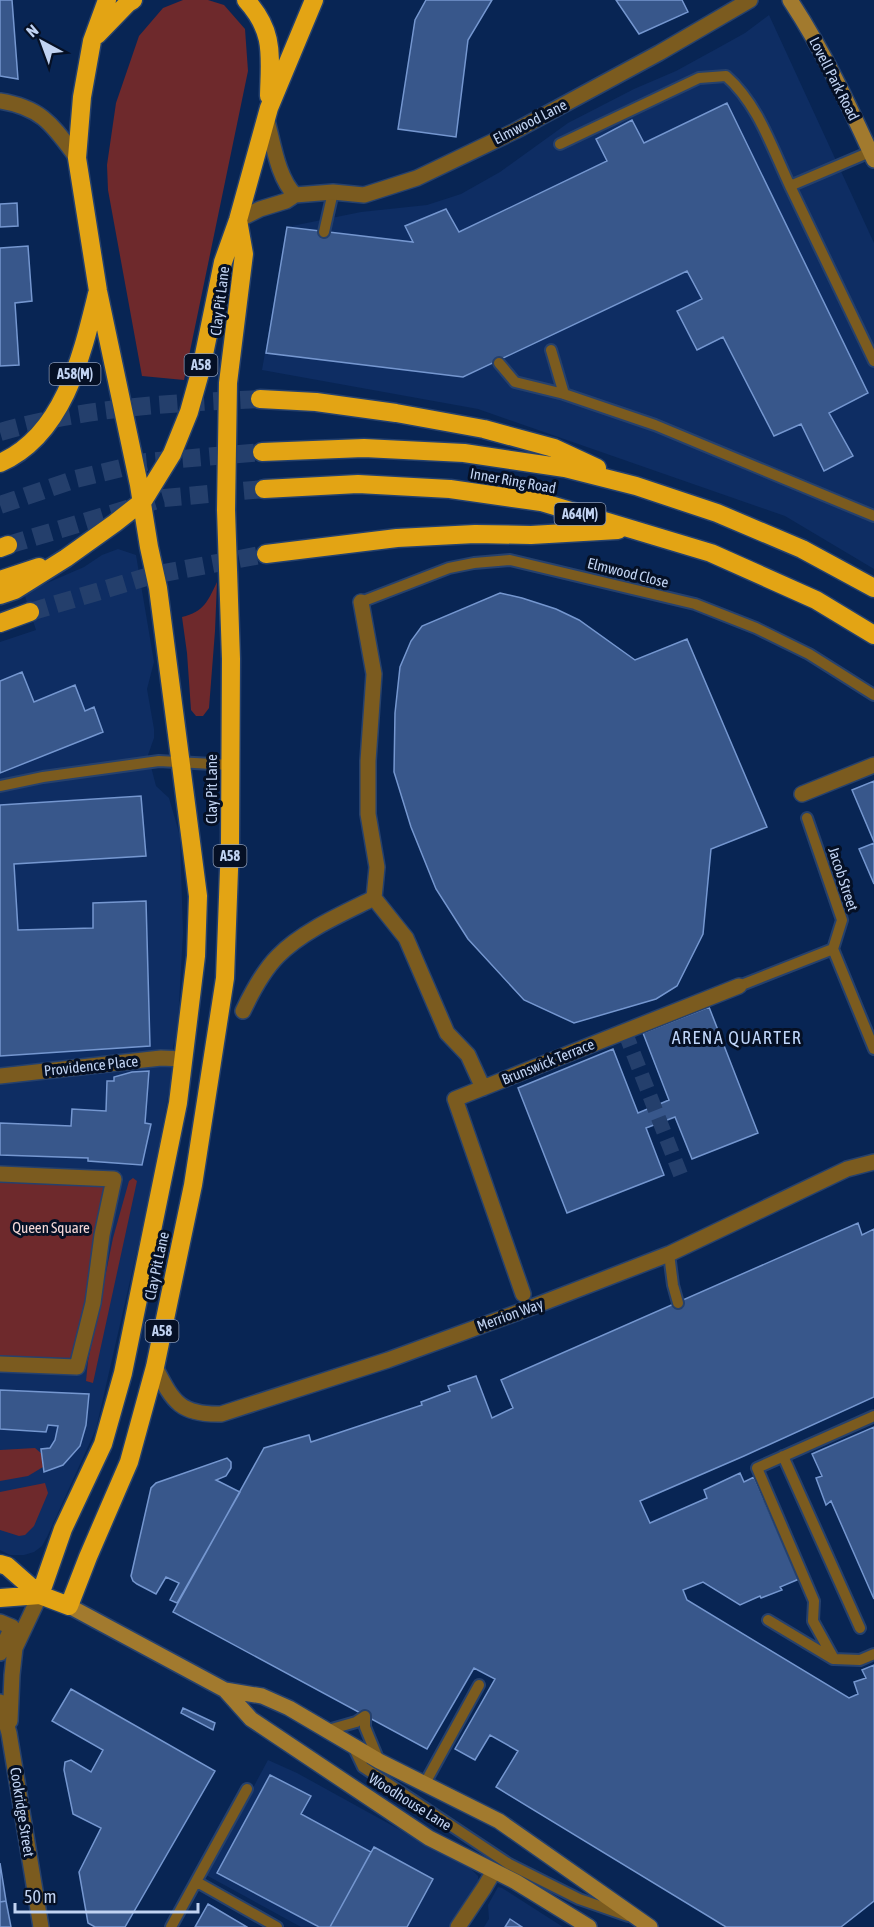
<svg xmlns="http://www.w3.org/2000/svg" width="874" height="1927" viewBox="0 0 874 1927" font-family="'Asap Condensed',sans-serif">
  <rect width="100%" height="100%" fill="#082554"/>
  <path fill="#0e2d63" d="M769 15 874 243V569L785 516 478 409 262 370 287 227 361 212 427 205 461 194 500 172 568 123 634 89 676 71 718 48 745 33Z
    M118 549 136 555 154 662 147 689 154 729V738L148 755 156 786 169 798 180 836 183 933 178 1022 176 1039 173 1046V1069L150 1194 96 1429 47 1537 42 1546 34 1552 24 1555H10L0 1550V642L36 630 24 593 84 567 102 555Z
    M268 1760 297 1773 471 1869 478 1876 479 1882 456 1927H301L206 1875Z
    M498 1887 502 1888 563 1927H484L489 1919 488 1905Z"/>
  <path fill="#6e292c" d="M183 0H208L224 5 245 29 248 71 184 380 142 376 108 190 107 165 116 103 139 36 163 8Z
    M217 582 215 631 209 708 203 716H196L191 710 187 653 182 617C204 612 208 601 217 582Z
    M0 1174 114 1179 77 1367 0 1364Z
    M133 1178 137 1181 93 1383 86 1381 88 1361 113 1238 129 1181Z
    M35 1448 42 1454 43 1467 28 1476 0 1481V1450Z
    M45 1483 48 1493 34 1526 25 1535 19 1536 0 1530V1492Z"/>
  <path fill="#38578b" stroke="#7597d0" stroke-width="1.5" d="M0 0H12L18 79 0 76Z
    M426 0H492L468 40 456 137 398 129 415 20Z
    M616 0H682L688 12 639 34Z
    M727 103 868 393 829 413 853 456 824 471 801 424 774 436 723 337 697 350 677 311 702 299 687 271 463 377 266 353 287 227 413 242 405 226 446 209 459 232 607 161 596 139 632 120 644 143Z
    M17 203 18 226 0 227V204Z
    M28 246 32 301 15 303 19 365 0 366V248Z
    M500 593 522 598 556 609 579 620 635 660 687 639 767 827 711 849 703 934 677 986 656 999 574 1023 524 1000 468 939 436 889 411 827 394 772 395 713 400 667 411 641 422 626Z
    M22 672 34 702 75 685 85 711 94 707 103 732 0 773V681Z
    M874 781V842L852 790Z
    M141 796 146 856 14 864 18 930 93 928V903L146 901 150 1046 0 1056V805Z
    M874 843V884L859 849Z
    M709 1007 758 1133 692 1159 675 1117 646 1128 664 1175 567 1213 518 1088 613 1049 638 1113 669 1100 643 1033Z
    M149 1071 145 1123 151 1124 142 1165 88 1161V1158L0 1155V1123L71 1126 72 1109 106 1111 107 1081H114V1077L132 1072Z
    M858 1223 862 1235 874 1229V1397L744 1456 640 1501 650 1523 707 1498 704 1490 740 1473 744 1482 754 1477 799 1579 780 1587 782 1590 761 1598 760 1596 740 1605 703 1582 683 1590 687 1600 849 1698 858 1694 854 1682 866 1678 862 1670 874 1665V1901L841 1927H726L496 1787 518 1751 490 1735 475 1760 455 1749 495 1679 474 1668 427 1749 173 1612 264 1448 309 1435 311 1442 422 1405 421 1402 450 1391 448 1386 476 1376 492 1418 513 1408 501 1380Z
    M0 1390 89 1394 86 1425 80 1446 63 1465 44 1472 41 1449 50 1448 55 1440 58 1426 48 1425 46 1432 0 1429Z
    M874 1427V1599L831 1501 826 1505 816 1478 822 1476 812 1454Z
    M227 1458 231 1462V1468L226 1476 216 1480 240 1492 177 1603 170 1600 179 1583 166 1577 156 1594 137 1584 133 1581 131 1576 151 1488 156 1483Z
    M71 1689 215 1771 125 1927H95L88 1923 79 1872 101 1828 73 1814 64 1770 65 1762 71 1760 91 1772 103 1750 52 1721Z
    M183 1708 215 1723 213 1730 181 1713Z
    M270 1775 311 1796 301 1814 371 1852 330 1927H319L217 1873Z
    M374 1847 433 1879 407 1927H330Z
    M0 1863 6 1901 0 1902Z
    M6 1901 11 1927H0V1902Z
    M208 1904 247 1927H195Z
    M510 1919 522 1927H505Z"/>
  <g fill="none" stroke-linecap="round" stroke-linejoin="round">
    <path stroke="#243f6c" stroke-width="15" stroke-dasharray="15 8" stroke-linecap="butt" d="M625 1032 683 1181"/>
    <path stroke="#243f6c" stroke-width="18" stroke-dasharray="18 9" stroke-linecap="butt" d="M0 432C85 407 172 403 260 399
      M0 505 76 479 146 462 262 452
      M8 545 164 498 264 489
      M30 612 153 575 266 554"/>
    <defs>
      <path id="lane" d="M560 144 699 78 726 76C758 104 772 148 790 186L870 152
        M790 186 874 361
        M324 232 333 192
        M551 350 564 394
        M499 363 515 382 564 394 655 425 874 516
        M361 602 449 568 474 563 510 560 695 604 756 628 809 654 874 695
        M0 786 43 777 159 761 230 765
        M807 818 842 920 833 949
        M833 949 874 1049
        M739 986 833 949
        M669 1254 673 1285 678 1303
        M874 1416 757 1468 814 1601 813 1621 834 1659 860 1660 874 1654
        M783 1456 860 1628
        M768 1620 833 1659
        M328 1730 356 1722 365 1716V1727L379 1761
        M353 1746 363 1767 509 1864 579 1899 628 1916
        M424 1785 479 1685
        M197 1882 277 1927
        M171 1927 247 1789"/>
      <path id="street" d="M0 101C43 108 53 126 77 158
        M266 117C273 141 277 177 295 195
        M238 220 260 209 286 201 295 195 333 192 364 195 417 178 515 131 659 53 750 0
        M361 602 374 674 368 761V814L377 867 374 898
        M802 794 874 765
        M243 1011C252 992 263 971 278 956 302 931 344 913 374 898L406 938 447 1033 468 1055 483 1088
        M0 1076 161 1058 183 1059
        M0 1174 114 1179 102 1235 93 1303 77 1367 0 1364
        M523 1294 455 1099 739 986
        M155 1367C173 1401 179 1415 221 1414L388 1360 527 1309 669 1254 847 1169 874 1162
        M0 1622 12 1627 0 1653
        M0 1702 9 1733 41 1927
        M10 1721 12 1675 15 1648 40 1595
        M458 1927 484 1888 494 1871"/>
      <path id="secondary" d="M790 0C823 50 849 105 874 160
        M69 1606 225 1690 251 1719 429 1838 516 1882 589 1927
        M225 1690 262 1696 289 1708 379 1761 499 1821 650 1927"/>
      <path id="highway" d="M246 0C275 32 270 55 269 96
        M97 35 128 3 133 0
        M260 399 316 402 396 413 484 429 554 448 597 468
        M262 452 364 448 464 453 565 468 636 486 717 513 802 549 874 588
        M0 463C64 435 82 355 97 294
        M264 489 358 484 450 489 541 502 711 553 816 600 874 635
        M0 548 8 545
        M266 554 397 538 475 534 531 535 618 530
        M0 580 39 567
        M0 595 15 590 66 558 115 523 143 501 172 454 189 412 201 369 223 262 238 220 269 108 314 0
        M0 623 30 612
        M0 1564 7 1566 40 1595 69 1606 88 1557 129 1462 155 1367 193 1185 225 978 230 843 231 659 226 510 228 383 244 254 238 220
        M40 1595 63 1529 103 1444 123 1373 178 1103 196 956 198 896 158 588 149 547 139 485 98 291 77 158 82 97 92 41 107 0
        M0 1598 40 1595"/>
    </defs>
    <use href="#lane" stroke="#26416d" stroke-width="14"/>
    <use href="#street" stroke="#26416d" stroke-width="18"/>
    <use href="#secondary" stroke="#26416d" stroke-width="18"/>
    <use href="#highway" stroke="#26416d" stroke-width="21"/>
    <use href="#lane" stroke="#7b5b1f" stroke-width="10"/>
    <use href="#street" stroke="#7b5b1f" stroke-width="15"/>
    <use href="#secondary" stroke="#a27a2e" stroke-width="15"/>
    <use href="#highway" stroke="#e3a414" stroke-width="18"/>
  </g>
  <g text-anchor="middle" stroke-width="6" stroke-linejoin="round" paint-order="stroke">
    <g fill="#051025" stroke="#8998b4" stroke-width="1.5">
      <rect x="184.5" y="354" width="33" height="22" rx="4.5"/>
      <rect x="49.5" y="363" width="51" height="22" rx="4.5"/>
      <rect x="554.5" y="503" width="51" height="22" rx="4.5"/>
      <rect x="213.5" y="845" width="33" height="22" rx="4.5"/>
      <rect x="145.5" y="1320" width="33" height="22" rx="4.5"/>
    </g>
    <g font-size="14" font-weight="bold" fill="#c1d3f2">
      <text x="201" y="370">A58</text>
      <text x="75" y="379">A58(M)</text>
      <text x="580" y="519">A64(M)</text>
      <text x="230" y="861">A58</text>
      <text x="162" y="1336">A58</text>
    </g>
    <g font-size="15" fill="#c1d3f2" stroke="#051025">
      <text transform="translate(834 79) rotate(63)" y="5">Lovell Park Road</text>
      <text transform="translate(530 122) rotate(-27)" y="5">Elmwood Lane</text>
      <text transform="translate(220 301) rotate(-83)" y="5">Clay Pit Lane</text>
      <text transform="translate(513 481) rotate(10)" y="5">Inner Ring Road</text>
      <text transform="translate(628 573) rotate(14)" y="5">Elmwood Close</text>
      <text transform="translate(212 789) rotate(-90)" y="5">Clay Pit Lane</text>
      <text transform="translate(843 879) rotate(72)" y="5">Jacob Street</text>
      <text transform="translate(548 1062) rotate(-22)" y="5">Brunswick Terrace</text>
      <text transform="translate(91 1066) rotate(-6)" y="5">Providence Place</text>
      <text transform="translate(157 1266) rotate(-78)" y="5">Clay Pit Lane</text>
      <text transform="translate(510 1315) rotate(-20)" y="5">Merrion Way</text>
      <text transform="translate(410 1802) rotate(32)" y="5">Woodhouse Lane</text>
      <text transform="translate(22 1812) rotate(81)" y="5">Cookridge Street</text>
    </g>
    <g font-size="15" fill="#f4d7d6" stroke="#051025">
      <text x="51" y="1233">Queen Square</text>
    </g>
    <g font-size="18" letter-spacing="1.5" fill="#c0d6fa" stroke="#051025">
      <text x="737" y="1044">ARENA QUARTER</text>
    </g>
  </g>
  <g transform="translate(42 42) rotate(319)" stroke="#051025" stroke-width="4.5" paint-order="stroke">
  <path d="M0-4.5L10 22L0 15L-10 22Z" fill="#c1d3f2"/>
  <text y="-9" font-size="16" font-weight="bold" text-anchor="middle" fill="#c1d3f2">N</text>
  </g>
  <path d="M15 1903v9h183v-9" fill="none" stroke="#c1d3f2" stroke-width="3"/>
  <text x="24" y="1903" font-size="18" fill="#c1d3f2" stroke="#051025" stroke-width="4.5" paint-order="stroke">50 m</text>
</svg>
